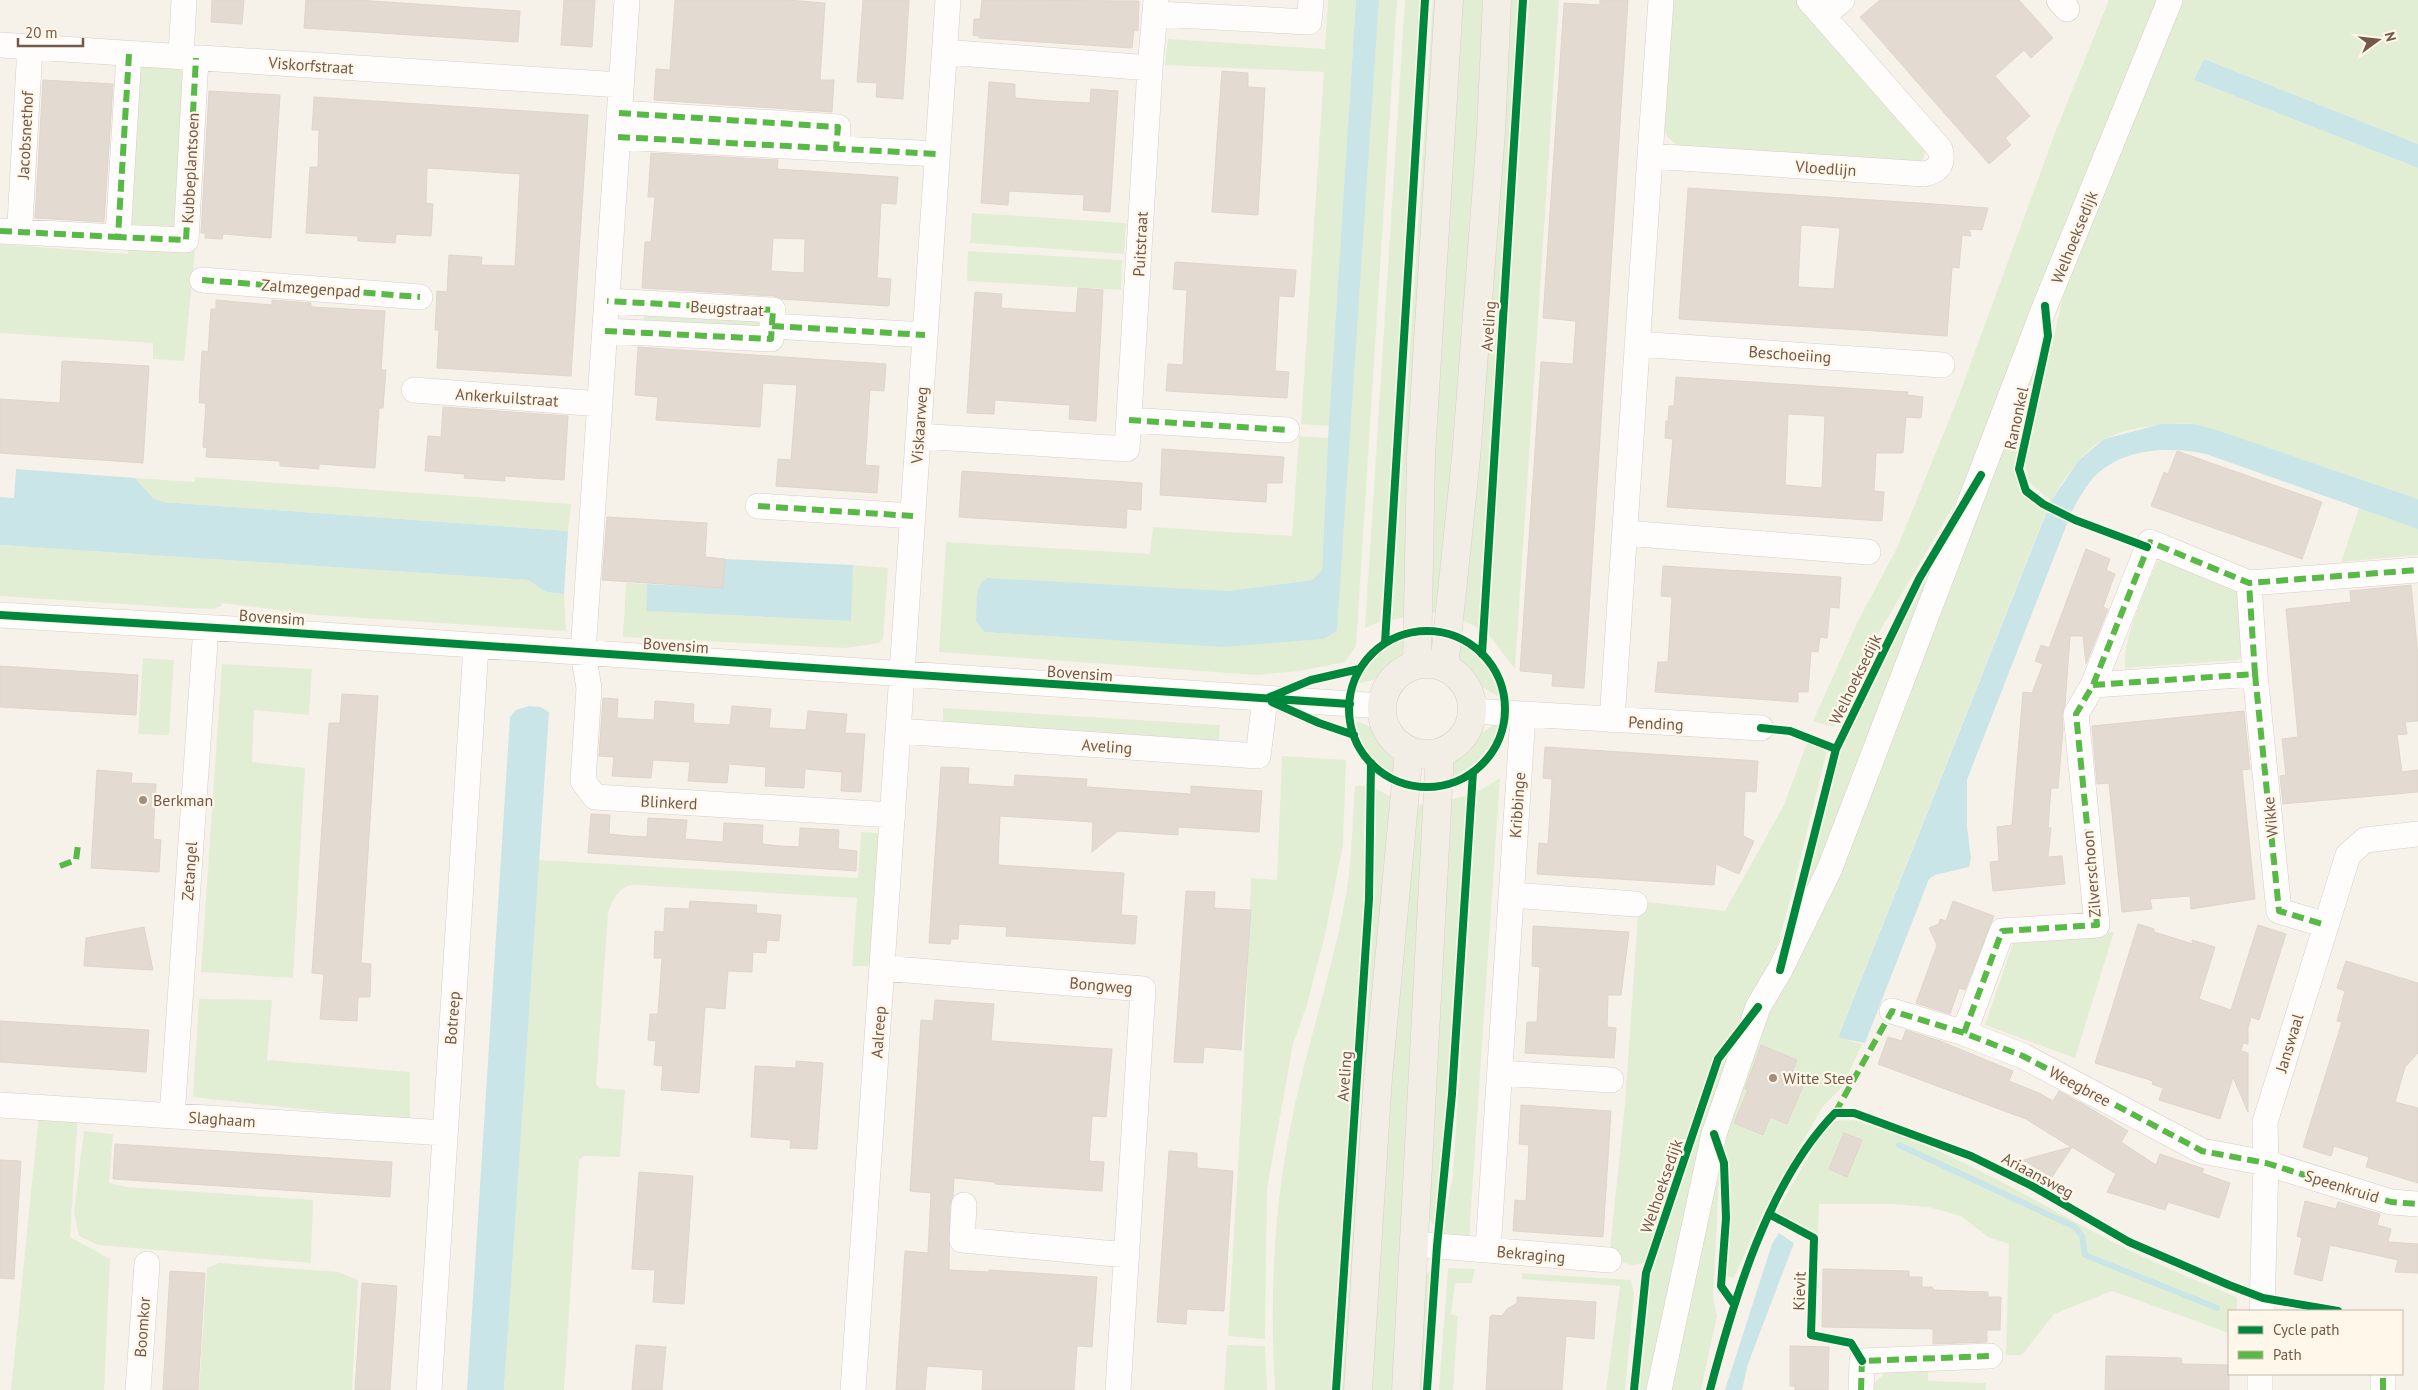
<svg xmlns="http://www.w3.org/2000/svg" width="2418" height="1390" viewBox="0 0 2418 1390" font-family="'PT Sans',sans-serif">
  <rect width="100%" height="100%" fill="#f7f2e9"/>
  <path fill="#e2eed3" d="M1328 0H1356L1329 426 1301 424 1324 72 1165 65 1168 39 1325 49Z
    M1379 0H1397L1356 646 1345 662 1299 671 1257 675 939 652 946 542 1150 554 1153 527 1292 536 1299 436 1328 438 1322 570 1312 580 1228 591 984 632 1154 642 1323 639Z
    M1405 0H1421L1390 497 1380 622 1365 628Z
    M1433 0H1441L1404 617 1392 620Z
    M1456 0H1489L1441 613 1425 612Z
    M1504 0H1518L1478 628 1456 617Z
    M1529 0H1559L1515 669 1488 634Z
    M1672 0H1796L1921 143C1925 150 1927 155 1921 161L1679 146C1669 140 1665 136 1664 124Z
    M2109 0H2159L1980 461 1871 646 1834 727 1813 721 1857 623 1897 548 1958 398 2056 130Z
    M2181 0H2418V144L2204 59 2194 80 2418 168V499L2195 424C2165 423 2118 427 2094 446 2075 461 2063 481 2051 501L2028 481 2025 463 2065 287Z
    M190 63 177 250 195 251 184 361 153 359V343L0 333V244L128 254 139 64Z
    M972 213 1126 223 1124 254 970 243Z
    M968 251 1122 260 1121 290 967 281Z
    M644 309 769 317 768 336 643 329Z
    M2038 350 2014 467C2019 492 2024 499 2046 512L1839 1034 1841 1038 1862 1044 1843 1086 1823 1106 1765 1208 1734 1278 1726 1276C1729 1231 1734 1183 1720 1139L1774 991Z
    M195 477 571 504 568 531 163 502 153 498 135 478 195 482Z
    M2359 508 2418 529V555L2341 562Z
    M0 545 528 580 546 592 564 594 566 631 317 615 222 603 221 606 214 609 183 608 0 596Z
    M1939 554 1795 923 1838 750Z
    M2165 559 2243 591 2247 651 2238 660 2125 668C2123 638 2145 590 2157 562Z
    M853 565 888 568 883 638 879 643 845 648 623 637 626 583 647 584 646 611 850 621Z
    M1411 636C1409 642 1408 651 1405 656 1397 670 1375 681 1360 683L1358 681C1371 658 1386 645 1411 636Z
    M1456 641C1481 653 1492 672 1500 697 1473 683 1459 674 1456 641Z
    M143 658 174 660 169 735 138 734Z
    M222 664 312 669 309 715 254 710 252 762 305 768 293 978 201 972Z
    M943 708 1220 725 1219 743 943 726Z
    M1358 721C1375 727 1385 742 1395 756L1394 774C1374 763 1362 747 1356 725Z
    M1500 721C1492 752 1473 769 1445 780L1453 757 1473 738Z
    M1807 743 1827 750 1791 897 1770 972 1719 1061 1679 1165 1649 1253 1643 1263 1632 1265 1609 1259 1625 1103 1639 901 1725 911 1784 805Z
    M1282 756 1346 760 1343 845 1325 935 1307 1005 1293 1044 1267 1189 1265 1339 1228 1336 1243 1080 1251 878 1277 880Z
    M1500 778 1469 1238 1441 1235 1453 1176 1477 792Z
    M1355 786H1365L1364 909 1332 1390H1275C1270 1305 1273 1217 1289 1134 1303 1057 1329 983 1344 906 1352 867 1352 826 1355 786Z
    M1376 789 1398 800 1351 1390H1342L1372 945Z
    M1467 795 1443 1163 1433 1226 1427 1213 1450 800Z
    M1413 804 1429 805 1398 1390H1366Z
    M861 832 879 833 870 966H852L857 898 635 885C619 885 612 901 608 914L596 1084 599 1088 625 1090 620 1157 584 1156 579 1160 564 1390H504L539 860 858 878Z
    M2114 932 2075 1058 1985 1025 2013 943Z
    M199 999 272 1000 267 1060 410 1072V1121L193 1097Z
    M1732 1051 1649 1390H1636L1646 1279 1719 1069Z
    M78 1113 70 1237 110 1259 104 1390H11L39 1114Z
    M1853 1120C1936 1142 2008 1186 2083 1226 2133 1254 2184 1276 2237 1297V1311H2229V1333L2112 1291 2054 1314 2022 1355H2006L2009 1244 1988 1237 1961 1216 1928 1207 1892 1204H1819L1818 1233 1776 1213 1829 1121Z
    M84 1131 113 1134 109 1183 127 1187 313 1200 311 1263 98 1245 79 1236 74 1211Z
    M1713 1153 1719 1183 1713 1296 1717 1316 1701 1390H1663Z
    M219 1263 338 1272 358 1280 352 1390H199L207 1268Z
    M1448 1268 1475 1269 1472 1283H1455L1451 1314 1458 1316 1453 1390H1439Z
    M1430 1270 1422 1390H1414L1420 1284Z
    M1522 1273 1631 1280 1634 1294 1625 1390H1606L1620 1286 1522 1279Z
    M1227 1345 1265 1346 1267 1390H1224Z
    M1896 1363 1928 1364V1381L1986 1383V1390H1871V1386Z"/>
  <path fill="#cae5e8" d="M1356 0H1379L1337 631 1323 639 1224 647 984 632 976 621C977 608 974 585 987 578L1228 591 1312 580 1322 570 1328 438Z
    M2204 59 2418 144V168L2194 80Z
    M2161 424H2195L2216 430 2418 499V529L2206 454C2169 446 2121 448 2093 478 2085 488 2078 500 2072 511L1967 780V827L1971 858 1969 867 1935 875 1929 879 1865 1043 1840 1038 1839 1035 2051 501 2078 461 2104 439Z
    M16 469 135 478 153 498 163 502 568 531 564 594 546 592 528 580 0 545V497L14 498Z
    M725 559 853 565 851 621 646 611 647 584 723 588Z
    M529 706 540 707 549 712 504 1390H467L510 717 516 710Z
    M1779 1233 1794 1243 1748 1364 1742 1390H1725L1772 1244Z"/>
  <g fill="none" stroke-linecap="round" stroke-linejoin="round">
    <path stroke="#cae5e8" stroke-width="6" d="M1899 1145 2075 1227 2082 1236 2085 1255 2217 1308"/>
  </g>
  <path fill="#e3dad1" stroke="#e0d5cb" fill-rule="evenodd" d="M212 0H244L242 24 211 22Z
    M306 0H357L520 11 518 42 304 28Z
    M564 0H595L592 47 561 45Z
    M675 0H787L825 3 820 80H834L832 112 654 100 656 69 670 70Z
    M863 0H909L903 99 876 97 877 83 857 82Z
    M982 0 1139 1 1138 31 1134 30 1132 48 979 38V36L973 35 974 19H980Z
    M1600 0H1628L1584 688 1552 686 1553 674 1520 671 1541 362 1573 364 1576 321 1543 318 1564 3 1600 5Z
    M1880 0H2019L2053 38 2031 58 2024 50 1995 76 2030 116 2005 138 2011 145 1989 164 1860 17Z
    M1222 71 1248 73V87L1265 88 1258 215 1212 212Z
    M43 80 113 84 104 222 35 218Z
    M989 82 1015 84V98L1051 101 1090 103 1091 89 1118 91 1110 212 1083 210 1084 195 1009 191 1008 205 981 203Z
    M209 91 280 95 271 238 223 234 222 239 205 238V233H201Z
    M314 97 588 115 571 376 437 368 439 330H435L437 291 447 292 449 255 482 257 481 265 515 266 520 174 427 168 426 203 433 204 431 236 396 234 395 243 358 241V236L306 233 310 167H318L319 130H312Z
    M651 153 778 160 777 169 898 177 896 204 881 203 877 278 891 279 889 306 781 299 774 296 642 288 645 242H651L655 197H648ZM773 238 805 239 804 273 771 271Z
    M1688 188 1919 203 1988 208 1982 230 1969 229 1971 236 1962 235 1959 268 1952 267 1947 336 1876 331 1679 319ZM1801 225 1840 228 1834 289 1798 287Z
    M1175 262 1296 270 1294 297 1279 296 1275 371 1289 372 1287 398 1166 391 1168 364 1183 365 1187 290 1173 289Z
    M1078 288 1103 290 1096 421 1069 419 1070 405 1024 402 995 400 994 414 967 413 975 292 1002 294 1001 308 1076 313Z
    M216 300 272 305V300L311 303V307L385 311 381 370H386L383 408H379L375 468 319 464V469L309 468 280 466V461L206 457 207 448 203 447 206 403H199L202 351 208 352 211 309H216Z
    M638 347 886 364 884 391 870 390 865 465 879 466 877 493 776 486 778 459 791 460 797 385 763 383 760 427 656 420 658 397 635 395Z
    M62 361 149 366 143 463 0 453V399L60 403Z
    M1676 377 1908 392 1907 395 1923 397 1921 418 1906 417 1903 453H1876L1874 491 1884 492 1882 521 1667 507 1673 439 1665 438 1666 421H1668L1669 406H1674ZM1788 414 1825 416 1822 488 1785 485Z
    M443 407 568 416 564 480 505 476V481L464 478 465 474 425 471 428 436 441 437Z
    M1162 449 1284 457 1282 483H1267L1266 502 1160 495Z
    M2177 451 2322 502 2302 559 2151 506 2164 472 2168 474Z
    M962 471 1142 483 1141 510 1127 509 1126 528 959 517Z
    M607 517 707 523 705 557 725 559 723 588 602 580Z
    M2086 549 2110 559 2106 570 2115 574 2103 607 2108 609 2086 664 2083 636H2070L2065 705 2062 715 2063 729 2058 788H2051L2048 828H2051L2048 857 2062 856 2065 884 1993 891 1990 862 1999 861 1997 827 2012 825 2023 692 2032 693 2043 664 2035 661 2041 645 2049 648Z
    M1663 566 1841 577 1839 608 1830 607 1827 638 1820 637 1818 652 1811 651 1808 692H1798V702L1655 692 1658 662H1668L1672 597 1661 596Z
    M2411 585 2418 655V721L2405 722 2407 734 2397 735 2402 772 2418 770V792L2283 804 2280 776 2286 775 2282 739 2298 737 2286 609 2351 602 2350 591Z
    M0 666 138 675 136 715 0 707Z
    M342 694 378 696 361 963 371 964 370 997H358L357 1021 320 1019 324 974 312 973 329 723H340Z
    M603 698 618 699 617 718 654 720 655 701 694 704 693 723 730 725 732 706 771 709 769 728 788 729 806 730 808 711 847 714 845 733 865 734 861 792 841 791 842 772 805 769 804 788 765 786 766 767 729 764 727 783 688 781 690 762 671 761 653 760 651 778 612 776 614 757 599 756Z
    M2244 711 2250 769 2242 770 2255 899 2191 909 2190 896 2150 899 2152 909 2122 912 2109 783 2097 784 2092 726Z
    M1545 747 1758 761 1756 792 1745 791 1743 836 1754 841 1739 874 1716 864 1714 885 1537 874 1539 843 1548 844 1550 815 1552 779 1543 778Z
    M941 767 969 768 968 784 1014 787 1015 775 1087 779 1086 787 1103 788 1191 794V786L1262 791 1259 832 1178 827V835L1118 831 1092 852 1093 822 1000 816 998 865 1124 873 1121 915 1137 916 1135 944 1006 936 1007 927 959 924 958 939H951L950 944 929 943Z
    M97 770 132 773 131 783 156 784 153 839 161 840 159 872 91 868Z
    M591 814 610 815 609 834 628 836 647 837 648 818 687 820 685 839 723 842 724 823 763 825 762 844 780 846 799 847 800 828 839 830 838 849 857 851 856 871 588 853Z
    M1186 891 1215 892 1214 908 1251 910 1241 1050 1204 1047 1203 1063 1174 1062Z
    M690 901 757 905 756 913 781 915 779 941 767 940 766 953 753 952 752 972 728 971 725 1009 705 1007 699 1093 661 1090 663 1066 654 1065 656 1041 648 1040 650 1014H658L662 958H654L655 931 664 932 665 908 689 909Z
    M1953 901 1994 916 1965 990 1959 988 1950 1014 1916 1003 1937 945 1929 928 1939 924 1940 919 1946 921Z
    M2138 924 2154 929V932L2193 944 2192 940 2215 947 2199 999 2231 1010 2258 925 2286 934 2259 1020 2251 1017 2248 1028V1044L2243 1043 2241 1051 2248 1053V1112L2233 1077 2220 1119 2159 1100 2163 1088 2152 1084 2153 1081 2095 1063Z
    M1533 926 1629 932 1621 995H1608L1607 1027 1616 1028 1614 1058 1525 1053 1527 1022H1537L1540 967 1532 966Z
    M144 927 153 970 84 966 86 938Z
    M2346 961 2418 983V1053L2405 1067 2395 1102 2418 1108V1183L2366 1167 2369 1157 2334 1146 2331 1156 2303 1147 2342 1022 2337 1021 2345 991 2337 988Z
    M935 1000 994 1004 991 1041 1112 1049 1106 1117 1092 1116 1089 1161 1104 1162 1102 1191 995 1184V1182L954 1178 953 1196 950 1204 949 1270 989 1272V1270L1097 1277 1092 1347 1077 1346 1074 1390H982L983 1370 927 1366 925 1390H896L905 1251 928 1253 931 1193 910 1191 921 1020 933 1021Z
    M0 1021 149 1030 146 1072 0 1062Z
    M1906 1030 1940 1041 2013 1071 2009 1081 2039 1093 2053 1101 2059 1091 2088 1107 2128 1131 2121 1142 2156 1165 2160 1154 2204 1169 2202 1173 2230 1183 2219 1218 2168 1202 2165 1210 2107 1192 2116 1174 2072 1147 2052 1177 2023 1160 2071 1147 2026 1119 1878 1064 1888 1037 1902 1041Z
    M1761 1045 1797 1060 1791 1075 1805 1081 1787 1124 1770 1117 1763 1135 1734 1123 1748 1090 1745 1089Z
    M796 1061 823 1063 817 1149 790 1148 791 1140 751 1137 755 1066 796 1068Z
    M1521 1105 1611 1111 1603 1237 1513 1231 1515 1200 1526 1201 1529 1145 1519 1144Z
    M1844 1133 1862 1140 1847 1177 1829 1169Z
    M115 1144 392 1162 390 1197 113 1179Z
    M1169 1151 1197 1153V1168L1233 1171 1224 1311 1187 1309 1186 1324 1157 1322Z
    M0 1160 21 1161 14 1279 0 1278Z
    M639 1172 693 1176 684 1304 653 1302 655 1270 632 1269Z
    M2305 1201 2336 1209 2338 1202 2380 1214 2377 1225 2391 1229 2388 1242 2418 1244V1273L2395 1272 2398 1260 2330 1245 2322 1281 2294 1274 2302 1238 2297 1236Z
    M1823 1269 1909 1271V1277H1922V1287H1932L1934 1290 1988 1292V1297H2001L2000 1330H1987V1342L1933 1344V1329L1822 1327Z
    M170 1271 205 1273 198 1390H163Z
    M362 1283 397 1286 390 1390H355Z
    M1517 1297 1596 1302 1594 1339 1566 1336 1562 1390H1486L1490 1317 1492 1315 1502 1316 1507 1309 1517 1303Z
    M636 1345 666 1347 662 1390H632Z
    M1790 1346 1829 1347 1828 1390H1795V1386H1790Z
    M2106 1356 2181 1358 2182 1364 2229 1365V1390H2105Z"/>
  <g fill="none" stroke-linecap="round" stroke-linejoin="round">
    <defs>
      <path id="minor" d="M627 0 583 653 589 688 583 781 595 797 893 815
        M1661 0 1650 156 1925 174C1939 170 1944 164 1940 149L1809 0
        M2059 0 2067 9
        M1156 14 1309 22 1311 0
        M1823 16 1842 0
        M0 45 621 85
        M945 52 1150 68
        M129 54 118 237 186 240 196 58
        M181 57 184 0
        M619 113 838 127 836 149
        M618 137 937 154
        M20 223 30 47
        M0 231 118 237
        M202 280 420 297
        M772 326 925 335
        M605 331 771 339 773 310 607 301
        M1637 344 1942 365
        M414 390 600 404
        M1129 420 1287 430
        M918 436 1127 449 1150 68 1156 0
        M758 506 913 516
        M1625 533 1868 552
        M0 615 250 630 1382 706
        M2255 674 2279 911 2326 925
        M2093 685 2255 674 2249 583
        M1472 711 1761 728
        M1612 720 1650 156
        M898 731 1258 756 1265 699
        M1512 895 1635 904
        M882 968 1143 989 1118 1390
        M1892 1011 1964 1033 2023 1056 2202 1151 2266 1163 2391 1202 2418 1204
        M1964 1033 2002 931 2097 925 2076 714 2093 685 2150 542 2249 583 2418 570
        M1500 1073 1611 1080
        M0 1105 445 1133
        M172 1116 206 627
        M964 1205 962 1240 1127 1255
        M1413 1244 1609 1260
        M1488 1250 1523 715
        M2262 1311 2266 1163 2265 1122 2348 855 2365 840 2418 834
        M138 1390 147 1264
        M429 1390 476 646
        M853 1390 948 0
        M1659 1390 1714 1134 1758 1007 1780 970 1830 868 2045 306 2170 0
        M1861 1390 1862 1361 1990 1356
        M2260 1390V1374
        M2383 1390V1374"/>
      <path id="major" d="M1382 709a45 45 0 1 1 90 0a45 45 0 1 1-90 0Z
        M1417 665 1421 456 1449 0
        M1444 667 1466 458 1491 132 1497 0
        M1358 1390 1378 1077 1409 751
        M1406 1390 1440 753"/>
    </defs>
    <use href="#minor" stroke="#d5cec6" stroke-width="26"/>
    <use href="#major" stroke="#d8cfc8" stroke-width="29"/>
    <use href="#minor" stroke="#fefdfc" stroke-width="25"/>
    <use href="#major" stroke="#f2ede5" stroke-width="28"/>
    <path stroke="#58b947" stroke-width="6" stroke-dasharray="12 6" stroke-linecap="butt" d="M129 54 118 237 186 240 196 58
      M619 113 838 127 836 149
      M618 137 937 154
      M0 231 118 237
      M202 280 420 297
      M772 326 925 335
      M605 331 771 339 773 310 607 301
      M1129 420 1287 430
      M758 506 913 516
      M2255 674 2279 911 2326 925
      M2093 685 2255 674 2249 583
      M60 866 76 860 78 845
      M1964 1033 2002 931 2097 925 2076 714 2093 685 2150 542 2249 583 2418 570
      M1835 1113 1892 1011 1964 1033 2023 1056 2202 1151 2266 1163 2391 1202 2418 1204
      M1861 1390 1862 1361 1990 1356
      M2383 1390V1374"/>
    <defs>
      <path id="cycleway" d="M2045 306 2048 336 2019 469 2026 491 2043 504 2075 520 2147 547
        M0 615 250 630 1350 704
        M1349 709a78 78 0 1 1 156 0a78 78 0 1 1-156 0Z
        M1385 643 1425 0
        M1482 654 1523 0
        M1270 697 1311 680 1359 669
        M1272 702 1319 723 1354 735
        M1761 728 1790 731 1836 749
        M1780 970 1836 749 1919 579 1981 475
        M1714 1134 1724 1163 1726 1218 1721 1286 1733 1303
        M1769 1214 1814 1238 1811 1335 1851 1343 1862 1361
        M1336 1390 1369 899 1371 763
        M1427 1390 1437 1246 1452 1094 1473 772
        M1634 1390 1646 1273 1718 1059 1758 1007
        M1710 1390C1734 1299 1768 1182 1835 1113H1854L1971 1156 2032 1186 2129 1242 2229 1285 2263 1298 2338 1311"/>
    </defs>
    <use href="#cycleway" stroke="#fff7ea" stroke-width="11"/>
    <use href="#cycleway" stroke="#00873e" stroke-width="8"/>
  </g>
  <g fill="#a28f80" stroke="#fff7ea" stroke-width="2">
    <circle cx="143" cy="800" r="5"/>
    <circle cx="1773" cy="1078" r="5"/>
  </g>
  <g text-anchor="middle" stroke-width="4.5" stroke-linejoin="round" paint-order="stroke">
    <g font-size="16" fill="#755948" stroke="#fff7ea">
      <text transform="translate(311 65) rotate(4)" y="6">Viskorfstraat</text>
      <text transform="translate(25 135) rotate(-87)" y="6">Jacobsnethof</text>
      <text transform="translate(190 168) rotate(-87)" y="6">Kubbeplantsoen</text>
      <text transform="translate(1826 168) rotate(4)" y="6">Vloedlijn</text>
      <text transform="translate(2074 237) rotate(-68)" y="6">Welhoeksedijk</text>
      <text transform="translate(1140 244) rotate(-87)" y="6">Puitstraat</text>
      <text transform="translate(311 288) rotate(4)" y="6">Zalmzegenpad</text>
      <text transform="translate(727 308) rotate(3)" y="6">Beugstraat</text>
      <text transform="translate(1488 326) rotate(-86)" y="6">Aveling</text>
      <text transform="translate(1790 354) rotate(4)" y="6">Beschoeiing</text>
      <text transform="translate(507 397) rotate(4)" y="6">Ankerkuilstraat</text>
      <text transform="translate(2016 418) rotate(-78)" y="6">Ranonkel</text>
      <text transform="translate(919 425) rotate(-86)" y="6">Viskaarweg</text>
      <text transform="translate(272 617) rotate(4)" y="6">Bovensim</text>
      <text transform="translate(676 645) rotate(4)" y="6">Bovensim</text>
      <text transform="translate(1080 673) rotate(4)" y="6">Bovensim</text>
      <text transform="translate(1855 679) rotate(-64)" y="6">Welhoeksedijk</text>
      <text transform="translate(1656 723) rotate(3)" y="6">Pending</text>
      <text transform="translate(1107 746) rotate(4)" y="6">Aveling</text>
      <text transform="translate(669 802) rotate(3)" y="6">Blinkerd</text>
      <text transform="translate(1517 805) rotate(-86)" y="6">Kribbinge</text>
      <text transform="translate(2270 817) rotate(-96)" y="6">Wikke</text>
      <text transform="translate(189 871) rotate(-86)" y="6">Zetangel</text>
      <text transform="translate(2091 874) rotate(-95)" y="6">Zilverschoon</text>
      <text transform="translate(1101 985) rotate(5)" y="6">Bongweg</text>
      <text transform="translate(452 1018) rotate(-86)" y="6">Botreep</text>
      <text transform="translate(878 1032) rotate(-86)" y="6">Aalreep</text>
      <text transform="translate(2289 1043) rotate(-73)" y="6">Janswaal</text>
      <text transform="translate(1344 1076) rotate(-86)" y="6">Aveling</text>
      <text transform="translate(2080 1086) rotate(28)" y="6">Weegbree</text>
      <text transform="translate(222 1119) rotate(4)" y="6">Slaghaam</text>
      <text transform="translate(2038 1175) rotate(28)" y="6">Ariaansweg</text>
      <text transform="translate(1661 1186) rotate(-71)" y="6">Welhoeksedijk</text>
      <text transform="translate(2342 1186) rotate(17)" y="6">Speenkruid</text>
      <text transform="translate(1531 1254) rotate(5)" y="6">Bekraging</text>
      <text transform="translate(1799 1291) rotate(-88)" y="6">Kievit</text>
      <text transform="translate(142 1327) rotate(-86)" y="6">Boomkor</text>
    </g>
    <g font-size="16" fill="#755948" stroke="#fff7ea" text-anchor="start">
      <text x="153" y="806">Berkman</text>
      <text x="1783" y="1084">Witte Stee</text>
    </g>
  </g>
  <rect x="2228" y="1310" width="175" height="65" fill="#fff7ea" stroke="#c8b8a9"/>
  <rect x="2238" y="1326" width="25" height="8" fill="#00873e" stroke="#c8b8a9"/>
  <text x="2273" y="1335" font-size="15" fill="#755948">Cycle path</text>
  <rect x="2238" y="1351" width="25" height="8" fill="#58b947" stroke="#c8b8a9"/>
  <text x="2273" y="1360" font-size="15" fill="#755948">Path</text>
  <g transform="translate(2378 40) rotate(75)" stroke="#fff7ea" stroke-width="4" paint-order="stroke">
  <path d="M0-4L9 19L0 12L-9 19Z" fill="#755948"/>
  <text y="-8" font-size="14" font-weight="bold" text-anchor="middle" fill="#755948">N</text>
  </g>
  <path d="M18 38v8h65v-8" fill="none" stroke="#755948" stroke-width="2.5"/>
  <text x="25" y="38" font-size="15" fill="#755948" stroke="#fff7ea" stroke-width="4" paint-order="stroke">20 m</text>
</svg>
